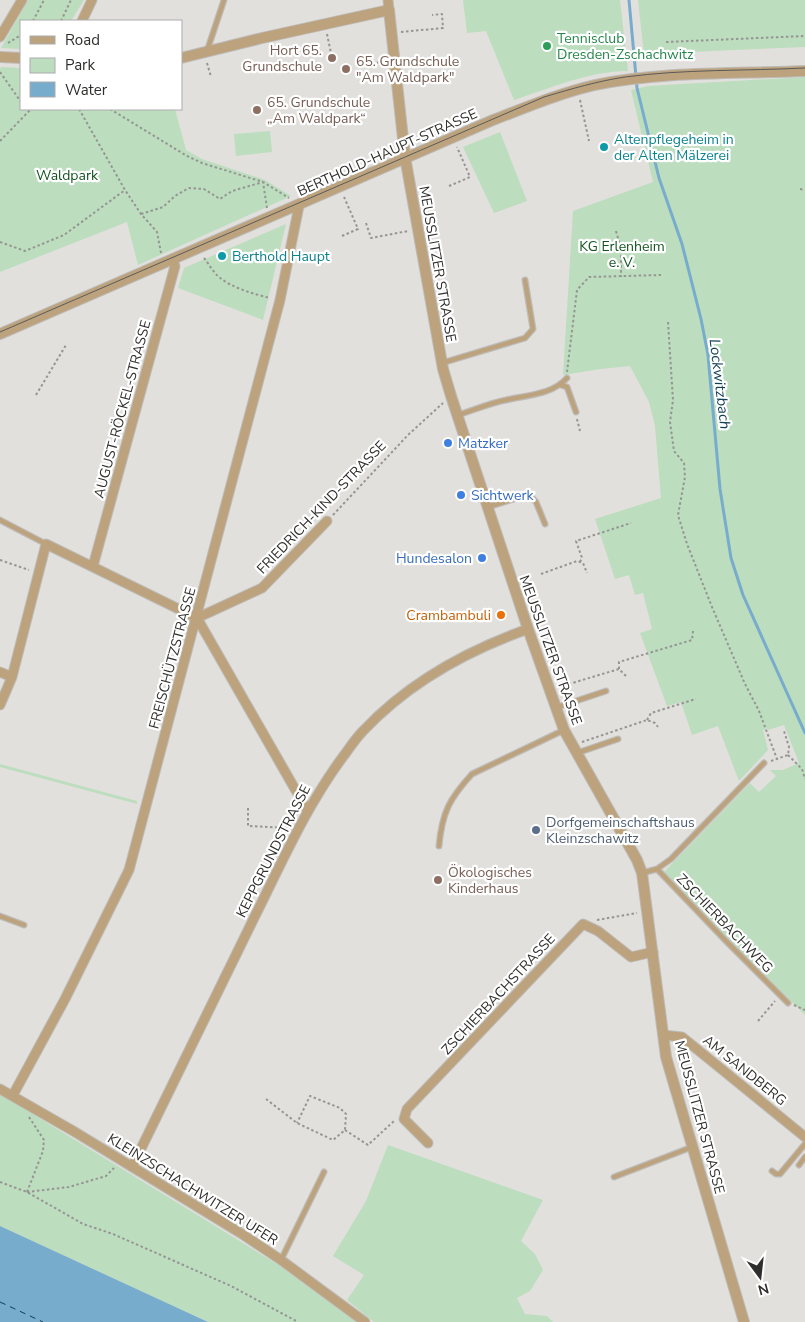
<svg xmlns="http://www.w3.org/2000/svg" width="805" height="1322" viewBox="0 0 805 1322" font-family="'Nunito Sans',sans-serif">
  <rect width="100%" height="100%" fill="#e2e0dd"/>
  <path fill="#bcddbe" d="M28 0H84L71 21H21V49L1 48Z
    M463 0H620L628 71C589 71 551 88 514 100L486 31 467 33Z
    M638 0H805V47L644 54Z
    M2 67 21 68V109H175L186 150 202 159 265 180 291 196 138 265 127 222 0 272V68Z
    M805 77V1015L728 938 664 872 750 783 759 792 776 776 770 770H783L799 763 784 725 768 730 767 728 763 730 768 750 739 781 718 726 692 735 681 702 667 706 640 633 652 629 643 593 635 595 629 575 615 579 595 519 661 498 655 426 649 402 630 366 601 369 563 375 573 211 653 182 631 90 648 86Z
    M270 131 272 152 236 156 234 134Z
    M500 132 527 201 494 213 463 147Z
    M286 224 263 320 178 288 184 268Z
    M0 764 137 801V804L0 767Z
    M0 1094 277 1264 356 1322H208L0 1226Z
    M388 1145 543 1200 521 1241 535 1254 543 1270 530 1291 517 1298 525 1314 547 1316 553 1322H374L347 1300 364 1275 333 1256 366 1201Z"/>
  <path fill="#78accd" d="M0 1226 208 1322H0Z"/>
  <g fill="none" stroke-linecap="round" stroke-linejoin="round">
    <path stroke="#78accd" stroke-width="3" d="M629 0 637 88 659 178 682 244 701 319 708 355 720 489 731 558 743 595 805 733"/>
    <path stroke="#123e55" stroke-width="1" stroke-dasharray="6 5" stroke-linecap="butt" d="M0 1302 43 1322"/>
    <defs>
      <path id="service" d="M207 51 224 0
        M442 363 525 338 533 329 525 280
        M561 385 567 387 576 412
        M458 415C474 410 490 403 506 400 526 395 552 395 567 378
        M488 507 520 497 530 496 536 502 545 524
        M0 520 46 544
        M555 708 606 691
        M577 753 618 739
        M439 846C442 812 450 798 472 774L564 730
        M657 869 671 859 764 763
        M642 873 657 869 726 941 788 1003
        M0 916 24 925
        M799 1165 805 1157
        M772 1171 776 1174H780L805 1144
        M614 1177 692 1147
        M281 1260 324 1172"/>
      <path id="minor" d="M388 0 389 10
        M82 21 92 0
        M0 37 22 0
        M93 566 175 266 172 259
        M197 618 262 588 327 521
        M0 672 12 677
        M0 705 12 677 46 544 197 618 307 810
        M663 1035 682 1037 805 1137
        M0 1089 75 1132 242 1234 281 1260 365 1322
        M13 1095 65 999 129 870 280 300 299 206
        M428 1143 404 1119 407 1109 583 924 598 931 631 957 653 952
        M132 1167C173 1083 214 1000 255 916 282 862 306 807 342 758 349 749 355 739 363 731 409 682 466 651 528 629"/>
      <path id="tertiary" d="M0 57 21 58
        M181 58 262 38 389 10 405 157 443 369 451 396 528 629 564 730 637 860 642 873 666 1057 744 1322
        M0 334 493 120C527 107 560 93 595 85 663 71 736 74 805 71"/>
    </defs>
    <use href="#service" stroke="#bebcba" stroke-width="7"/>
    <use href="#minor" stroke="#bebcba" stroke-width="11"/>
    <use href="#tertiary" stroke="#bebcba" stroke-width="12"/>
    <path stroke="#969593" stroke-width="2" stroke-dasharray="2.5 2.5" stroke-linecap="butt" d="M33 21 44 0
      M61 21 71 0
      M401 32 443 28 442 14 432 15
      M327 34 332 58
      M666 42 805 36
      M8 43 21 35
      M207 63 211 77
      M372 64 384 61
      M0 72 21 102
      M580 100 589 141
      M79 109 125 190 141 214 157 232 161 253
      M110 109 187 156 202 163 263 182 289 198
      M0 141 31 109
      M449 186 470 177 457 147
      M800 189 805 190
      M141 214 163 207 175 196 189 188 204 189 220 199 232 191 263 182 267 208
      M366 223 371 238 408 231
      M616 231 621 249V277
      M342 236 358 229 344 197
      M0 242 25 251 64 235 125 190
      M204 258C209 264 213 272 219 277 232 288 254 294 270 298
      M668 322 673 400 670 422 674 451 684 463 685 477 678 515 687 544 712 607 745 684 759 711 777 759
      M567 372 577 290 589 277 661 275
      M36 395 66 345
      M577 419 580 431
      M333 515 408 435 443 403
      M0 560 29 570
      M580 562 582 558 576 541 631 523
      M541 574 577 561 583 563 587 573
      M619 669V662L692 640 693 631
      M559 687 619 669 626 676
      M647 720 651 713 696 699
      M582 742 647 720 655 723 658 727
      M788 755 802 769 805 779
      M771 761 788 755 789 747 784 731
      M248 808V826L288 828
      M597 920 637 913
      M794 1005 805 1010
      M758 1021 775 1001
      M266 1099 297 1123 333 1140 345 1130 346 1114 340 1108 310 1096 297 1123
      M345 1130 368 1145 394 1121
      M0 1182 27 1192 83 1224 113 1234 231 1286 298 1322
      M27 1192 43 1151 44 1140 29 1117
      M27 1192 69 1187 106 1176 114 1168"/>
    <use href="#service" stroke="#bca37d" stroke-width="4.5"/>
    <use href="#minor" stroke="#bca37d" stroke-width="9"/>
    <use href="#tertiary" stroke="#bca37d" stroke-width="10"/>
    <path stroke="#5b5b59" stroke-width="1" d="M0 332 544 97C571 89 598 81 625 77 685 69 746 71 805 68"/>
  </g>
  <circle fill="#2e9e5b" stroke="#fff" stroke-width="2" cx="547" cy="46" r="5"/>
  <g fill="#8d6e63" stroke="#fff" stroke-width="2">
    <circle cx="332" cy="58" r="5"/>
    <circle cx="346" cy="69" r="5"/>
    <circle cx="257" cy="110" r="5"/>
    <circle cx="438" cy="880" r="5"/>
  </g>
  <g fill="#0f9aa8" stroke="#fff" stroke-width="2">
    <circle cx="604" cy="147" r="5"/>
    <circle cx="222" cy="256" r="5"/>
  </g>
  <g fill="#3f7fe0" stroke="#fff" stroke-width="2">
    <circle cx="448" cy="443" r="5"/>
    <circle cx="461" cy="495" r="5"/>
    <circle cx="482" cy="558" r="5"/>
  </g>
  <circle fill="#e8710a" stroke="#fff" stroke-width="2" cx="501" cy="615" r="5"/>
  <circle fill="#5c6f8a" stroke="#fff" stroke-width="2" cx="536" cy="830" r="5"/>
  <g text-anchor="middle" stroke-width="4.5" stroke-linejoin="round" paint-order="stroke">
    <g font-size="14" fill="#27864d" stroke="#fff" text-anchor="start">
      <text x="557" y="43">Tennisclub<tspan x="557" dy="16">Dresden-Zschachwitz</tspan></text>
    </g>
    <g font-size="14" fill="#785e54" stroke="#fff" text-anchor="start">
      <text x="322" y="55" text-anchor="end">Hort 65.<tspan x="322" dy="16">Grundschule</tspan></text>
      <text x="356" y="66">65. Grundschule<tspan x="356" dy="16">"Am Waldpark"</tspan></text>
      <text x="267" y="107">65. Grundschule<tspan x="267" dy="16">„Am Waldpark“</tspan></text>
      <text x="448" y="877">Ökologisches<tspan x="448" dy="16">Kinderhaus</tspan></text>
    </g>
    <g font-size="14" fill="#0d838f" stroke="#fff" text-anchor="start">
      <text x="614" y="144">Altenpflegeheim in<tspan x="614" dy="16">der Alten Mälzerei</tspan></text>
      <text x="232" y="261">Berthold Haupt</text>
    </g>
    <g font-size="14" fill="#2e2e2c" stroke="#fff">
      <text transform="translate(387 152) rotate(-24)" y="5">BERTHOLD-HAUPT-STRASSE</text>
      <text transform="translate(438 264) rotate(80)" y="5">MEUSSLITZER STRASSE</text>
      <text transform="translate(122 409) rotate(-75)" y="5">AUGUST-RÖCKEL-STRASSE</text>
      <text transform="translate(321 507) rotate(-46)" y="5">FRIEDRICH-KIND-STRASSE</text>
      <text transform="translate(551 650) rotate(70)" y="5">MEUSSLITZER STRASSE</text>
      <text transform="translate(172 658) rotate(-75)" y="5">FREISCHÜTZSTRASSE</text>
      <text transform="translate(273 851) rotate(-63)" y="5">KEPPGRUNDSTRASSE</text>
      <text transform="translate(725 923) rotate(46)" y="5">ZSCHIERBACHWEG</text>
      <text transform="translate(498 994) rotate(-47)" y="5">ZSCHIERBACHSTRASSE</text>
      <text transform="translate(745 1070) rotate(39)" y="5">AM SANDBERG</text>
      <text transform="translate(700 1117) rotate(75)" y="5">MEUSSLITZER STRASSE</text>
      <text transform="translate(193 1189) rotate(32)" y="5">KLEINZSCHACHWITZER UFER</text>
    </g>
    <g font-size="14" fill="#145320" stroke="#fff">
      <text x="67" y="180">Waldpark</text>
      <text x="622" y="251">KG Erlenheim<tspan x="622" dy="16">e. V.</tspan></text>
    </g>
    <g font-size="14" fill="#366cbe" stroke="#fff" text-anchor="start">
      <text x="458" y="448">Matzker</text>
      <text x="471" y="500">Sichtwerk</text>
      <text x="472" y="563" text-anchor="end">Hundesalon</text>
    </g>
    <g font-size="14" fill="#c56008" stroke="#fff" text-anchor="end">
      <text x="491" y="620">Crambambuli</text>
    </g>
    <g font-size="14" fill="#4e5e75" stroke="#fff" text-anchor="start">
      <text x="546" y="827">Dorfgemeinschaftshaus<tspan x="546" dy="16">Kleinzschawitz</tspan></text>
    </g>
    <g font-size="15" font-style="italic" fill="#123e55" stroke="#fff">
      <text transform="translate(720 384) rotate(83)" y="5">Lockwitzbach</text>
    </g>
  </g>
  <rect x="20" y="20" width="162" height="90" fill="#ffffff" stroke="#ababab"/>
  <rect x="30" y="36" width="25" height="8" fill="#bca37d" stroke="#ababab"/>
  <text x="65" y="45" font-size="15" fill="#2e2e2c">Road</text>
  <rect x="30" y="58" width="25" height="15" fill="#bcddbe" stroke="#ababab"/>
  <text x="65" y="70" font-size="15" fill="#2e2e2c">Park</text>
  <rect x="30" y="82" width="25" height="15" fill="#78accd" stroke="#ababab"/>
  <text x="65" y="95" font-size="15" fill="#2e2e2c">Water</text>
  <g transform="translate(760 1277) rotate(165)" stroke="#ffffff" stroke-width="4" paint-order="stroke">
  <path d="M0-4L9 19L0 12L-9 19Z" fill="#2e2e2c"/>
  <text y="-8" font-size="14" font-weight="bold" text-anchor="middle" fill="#2e2e2c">N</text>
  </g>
</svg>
